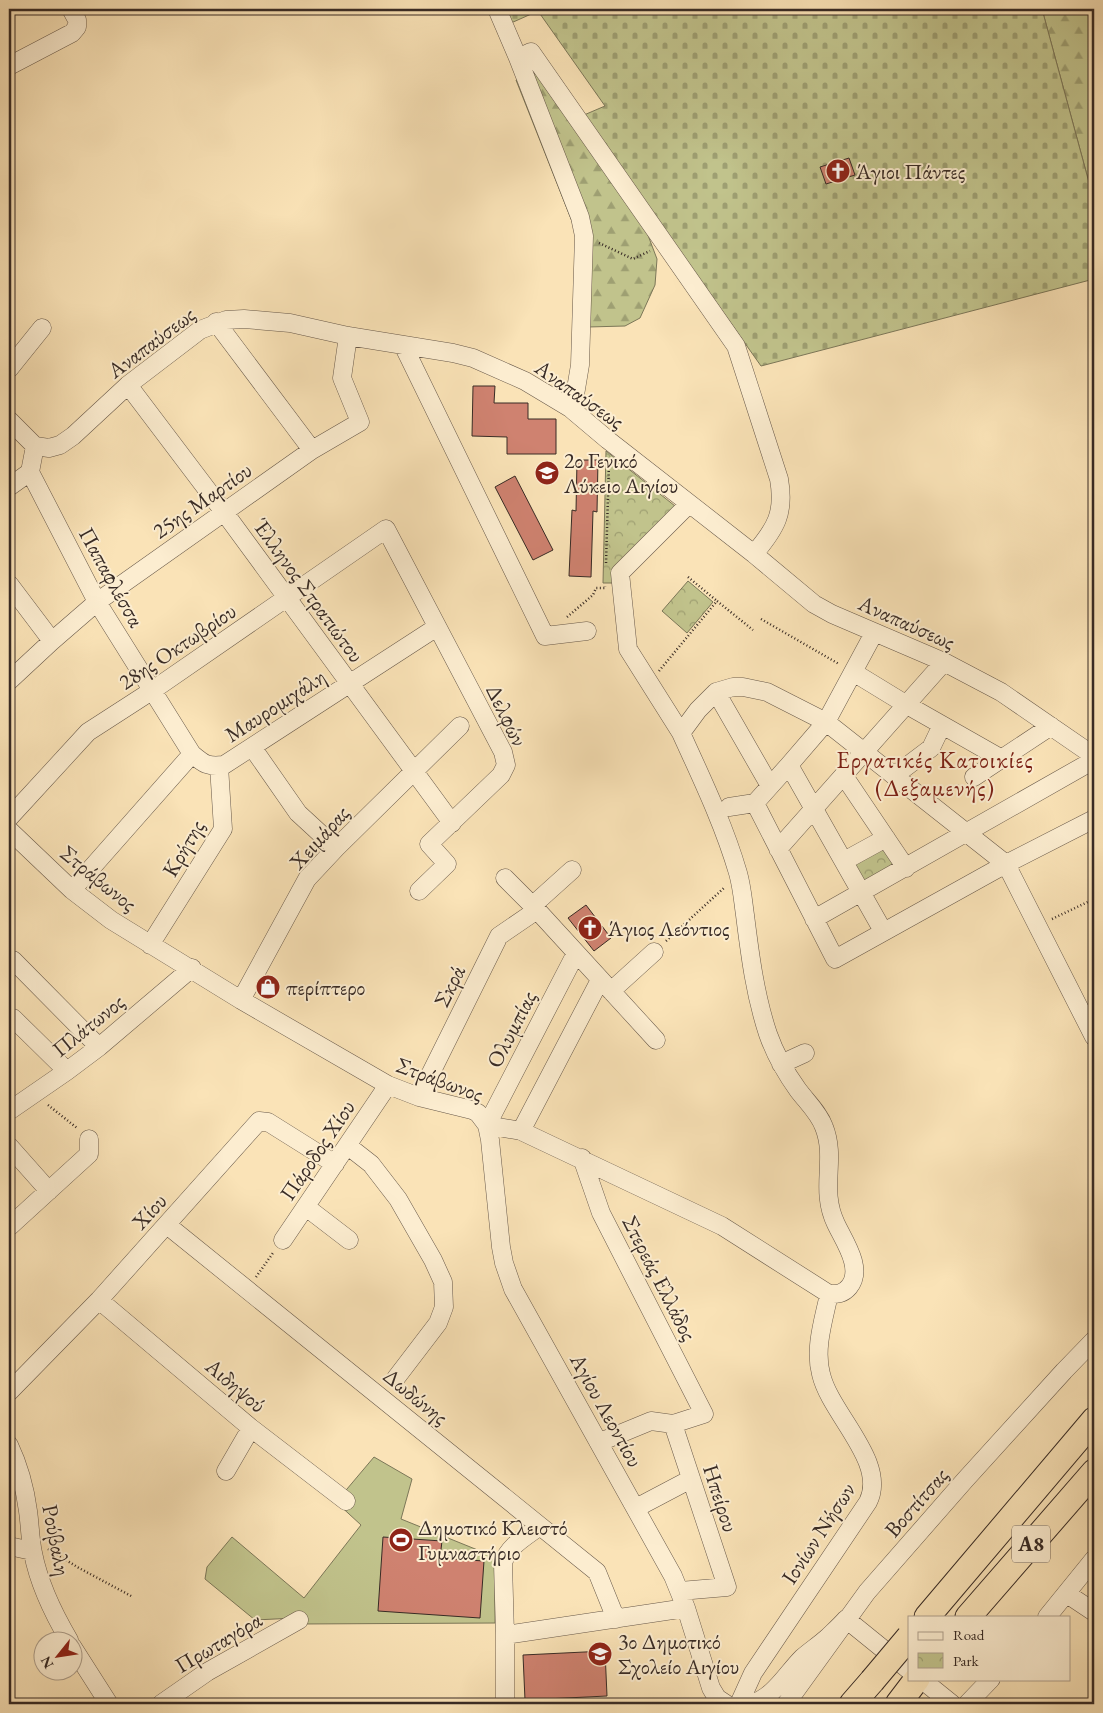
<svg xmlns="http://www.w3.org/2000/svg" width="1103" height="1713" viewBox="0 0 1103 1713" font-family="'EB Garamond',serif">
  <defs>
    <pattern id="forest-firs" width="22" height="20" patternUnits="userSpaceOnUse" patternTransform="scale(1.25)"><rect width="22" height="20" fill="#c1c38c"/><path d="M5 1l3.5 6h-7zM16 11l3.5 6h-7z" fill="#9e9f72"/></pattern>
    <pattern id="cemetery-stones" width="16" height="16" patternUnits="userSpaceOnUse" patternTransform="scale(1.25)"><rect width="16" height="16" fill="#c1c38c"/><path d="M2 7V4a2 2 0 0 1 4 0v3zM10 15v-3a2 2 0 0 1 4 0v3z" fill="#9e9f72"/></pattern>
    <pattern id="park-crowns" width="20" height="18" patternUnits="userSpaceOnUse" patternTransform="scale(1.25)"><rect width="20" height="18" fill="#c1c38c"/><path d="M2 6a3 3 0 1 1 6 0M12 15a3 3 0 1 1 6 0" fill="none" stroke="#9e9f72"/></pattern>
  </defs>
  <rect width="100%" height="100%" fill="#fae3b7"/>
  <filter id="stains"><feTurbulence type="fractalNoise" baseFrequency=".004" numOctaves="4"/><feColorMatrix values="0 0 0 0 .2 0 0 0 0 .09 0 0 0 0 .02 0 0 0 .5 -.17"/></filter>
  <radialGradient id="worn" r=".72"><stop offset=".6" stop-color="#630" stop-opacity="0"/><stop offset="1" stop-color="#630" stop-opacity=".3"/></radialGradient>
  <path fill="url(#forest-firs)" stroke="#7c7758" d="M1042 9H1094V201Z
    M537 71 643 222 657 259 655 285 640 318 625 326 588 327 577 234 516 80Z"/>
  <path fill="url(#cemetery-stones)" stroke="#7c7758" d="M504 9H1042L1094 201V279L761 366 584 115 605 106 538 11 511 23Z"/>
  <path fill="url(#park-crowns)" stroke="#7c7758" d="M606 451 675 506 613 583H603Z
    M688 581 713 602 687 633 662 611Z
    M883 844 897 867 864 885 851 862Z"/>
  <path fill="#c1c38c" stroke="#7c7758" d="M374 1457 412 1479 401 1519 495 1557V1623L299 1624 295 1618 255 1620 205 1579 207 1567 232 1537 304 1598 361 1525 336 1502Z"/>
  <path fill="#cf8270" stroke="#382b25" d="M849 158 855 175 826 184 820 167Z
    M473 386H495L494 403H528V419H556V454H507V437L472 436Z
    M577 460H598L597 512 593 511 591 577 569 576 572 510 576 511Z
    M515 476 553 550 533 560 495 487Z
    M586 905 611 938 594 951 568 918Z
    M383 1537 442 1541 440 1558 484 1561 480 1618 378 1611Z
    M605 1651 607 1696 525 1700 523 1655Z"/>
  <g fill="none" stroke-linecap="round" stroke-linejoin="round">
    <defs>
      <path id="minor" d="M497 9 518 58 531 52 736 346 779 479C785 513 776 528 754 554
        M518 58 580 217 584 236 580 365 575 395 570 408
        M9 66 72 33 77 27V20L71 9
        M216 322 312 450
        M403 345 545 636 587 631
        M9 369 42 328
        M128 385 224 512 452 823
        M9 420 35 446 49 448 60 445 73 436 128 385 200 330 226 320 244 319 290 323 348 336 453 353 473 358 525 381 570 408 608 440 754 554 814 604 832 614 944 662 1001 692 1094 756
        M35 446 30 472 97 602 192 754C204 764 207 767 224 765L437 627
        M9 487 30 472
        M689 504 620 573 628 649 681 733 698 710 716 692 733 687H743L767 692 826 722 1006 864 835 959 755 803 729 807
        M9 584 52 641
        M853 672 907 705 1002 759
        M9 681 52 641 97 602 312 450 360 422 342 378 348 336
        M716 692 770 786
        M252 747 298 813 336 848
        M789 765 883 931
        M844 776 906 868
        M894 776 931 748 942 725
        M974 777 1051 726
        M755 803 789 765 826 722 874 633
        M9 818 88 732 153 690 386 529 503 752 506 765 501 775 429 844 447 864 419 891
        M1094 819 1006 864 1094 1037
        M9 830 72 890 111 920 241 1000 388 1085 419 1097 472 1110 478 1113 487 1125 490 1140 501 1247 504 1263 513 1289 673 1576 686 1608 711 1688 717 1698 726 1704
        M778 849 944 662
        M844 861 886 838
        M505 878 537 910 656 1040
        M72 890 192 754
        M532 906 572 870
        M814 919 1094 760
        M150 945 223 829 219 766
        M9 960H13L99 1047
        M611 991 654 952
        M241 1000 307 879 336 848 460 726
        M9 1021 13 1018 67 1071
        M781 1064 805 1053
        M419 1097 499 936 537 910
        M9 1111 67 1071 99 1047 192 968
        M487 1125 521 1131 722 1226 829 1294C838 1294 843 1294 849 1287 864 1269 844 1241 836 1224 819 1189 837 1160 824 1127 819 1113 807 1102 798 1090 785 1072 775 1054 768 1034 755 995 750 955 745 915 743 901 742 887 738 873 724 825 702 779 681 733
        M487 1125 576 953
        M521 1131 600 980
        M9 1146 49 1191
        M348 1146 371 1164 398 1199 433 1260 443 1282 444 1307 438 1323 396 1378
        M582 1158 601 1213 704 1414 673 1424 651 1421 600 1442
        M306 1207 349 1240
        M167 1225 597 1572 616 1619
        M9 1227 89 1154V1139
        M283 1240 388 1085
        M99 1300 251 1428 346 1501
        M9 1392 99 1300 259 1121 268 1122 335 1164
        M673 1424 727 1587 680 1591
        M9 1445C19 1466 25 1488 28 1511 30 1525 30 1539 33 1553 39 1584 53 1613 69 1640
        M226 1471 251 1428
        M636 1508 691 1479
        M9 1546 32 1551
        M1067 1594 1094 1612
        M1047 1617 1094 1559
        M505 1635 686 1608
        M72 1646 109 1704
        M921 1679 952 1704
        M161 1704 207 1672 299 1620
        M505 1704V1635L503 1563C508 1546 527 1536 540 1526
        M739 1704 753 1673 868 1502C888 1462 830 1414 821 1374 814 1348 824 1319 829 1294
        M751 1704C774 1697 786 1674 802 1658 810 1651 819 1645 827 1638 833 1632 840 1626 846 1619L909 1670
        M786 1704 867 1592 965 1480 1064 1371 1094 1340
        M967 1704 991 1679"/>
      <path id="highway" d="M927 1617 1094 1420
        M968 1617 1094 1472
        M852 1704 872 1681
        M898 1704 917 1679"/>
    </defs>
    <use href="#minor" stroke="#68594a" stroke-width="19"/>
    <use href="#highway" stroke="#382b25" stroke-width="27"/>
    <path stroke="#382b25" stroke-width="2.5" stroke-dasharray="1 2.5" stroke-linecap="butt" d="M599 243 633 259 650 251
      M606 563 609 462
      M688 577 717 601
      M567 617 593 595 596 588H605V586
      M761 619 839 664
      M659 671 717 601 753 630
      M943 795 960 785
      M1052 919 1094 899
      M666 941 725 887
      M48 1105 77 1128
      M256 1277 273 1253
      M48 1549 79 1568 133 1597"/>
    <use href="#minor" stroke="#fcedd0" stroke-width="18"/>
    <use href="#highway" stroke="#fae3b7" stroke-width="25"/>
    <defs>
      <path id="highway-bridge" d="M872 1681 909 1637"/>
    </defs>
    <use href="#highway-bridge" stroke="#382b25" stroke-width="27" stroke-linecap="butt"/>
    <use href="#highway-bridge" stroke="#fae3b7" stroke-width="25"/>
  </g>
  <defs>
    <symbol id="church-disc" viewBox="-11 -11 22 22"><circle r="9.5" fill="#8f2418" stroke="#fcedd0"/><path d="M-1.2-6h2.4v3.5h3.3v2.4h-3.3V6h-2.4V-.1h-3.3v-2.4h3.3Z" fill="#fff"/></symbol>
    <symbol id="school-disc" viewBox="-11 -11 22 22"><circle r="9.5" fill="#8f2418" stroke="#fcedd0"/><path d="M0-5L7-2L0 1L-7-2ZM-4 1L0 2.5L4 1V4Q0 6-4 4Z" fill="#fff"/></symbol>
    <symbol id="shop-disc" viewBox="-11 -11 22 22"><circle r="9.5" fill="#8f2418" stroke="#fcedd0"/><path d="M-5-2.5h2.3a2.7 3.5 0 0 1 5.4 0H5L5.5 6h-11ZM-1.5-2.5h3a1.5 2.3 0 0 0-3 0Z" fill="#fff"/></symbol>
    <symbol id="stadium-disc" viewBox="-11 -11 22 22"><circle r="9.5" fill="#8f2418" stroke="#fcedd0"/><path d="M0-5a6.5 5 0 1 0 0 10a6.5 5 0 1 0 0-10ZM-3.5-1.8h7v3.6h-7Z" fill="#fff"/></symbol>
  </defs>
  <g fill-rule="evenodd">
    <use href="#church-disc" x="824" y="157" width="28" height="28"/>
    <use href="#school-disc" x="533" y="459" width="28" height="28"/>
    <use href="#church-disc" x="576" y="914" width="28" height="28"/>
    <use href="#shop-disc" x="254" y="973" width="28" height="28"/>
    <use href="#stadium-disc" x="387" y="1526" width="28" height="28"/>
    <use href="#school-disc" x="586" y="1640" width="28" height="28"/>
  </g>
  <g text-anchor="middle" stroke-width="4" stroke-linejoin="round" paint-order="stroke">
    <rect fill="#fcedd0" stroke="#736558" stroke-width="1" x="1012" y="1525.5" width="38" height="37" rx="4"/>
    <g font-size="21" font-weight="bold" fill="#382b25">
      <text x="1031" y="1551">Α8</text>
    </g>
    <g font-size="22" fill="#382b25" stroke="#fcedd0" text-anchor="start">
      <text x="856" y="179">Άγιοι Πάντες</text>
      <text x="564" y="468">2ο Γενικό<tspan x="564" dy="25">Λύκειο Αιγίου</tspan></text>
      <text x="608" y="936">Άγιος Λεόντιος</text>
      <text x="286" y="995">περίπτερο</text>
      <text x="418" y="1535">Δημοτικό Κλειστό<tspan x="418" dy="25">Γυμναστήριο</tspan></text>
      <text x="618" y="1649">3ο Δημοτικό<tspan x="618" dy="25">Σχολείο Αιγίου</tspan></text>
    </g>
    <g font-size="22" fill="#382b25" stroke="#fcedd0">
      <text transform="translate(151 342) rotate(-37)" y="8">Αναπαύσεως</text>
      <text transform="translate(580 394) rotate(35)" y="8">Αναπαύσεως</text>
      <text transform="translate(202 500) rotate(-35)" y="8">25ης Μαρτίου</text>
      <text transform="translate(112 577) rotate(61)" y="8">Παπαφλέσσα</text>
      <text transform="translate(309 590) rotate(54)" y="8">Έλληνος Στρατιώτου</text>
      <text transform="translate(907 622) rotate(24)" y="8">Αναπαύσεως</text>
      <text transform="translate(177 646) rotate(-34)" y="8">28ης Οκτωβρίου</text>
      <text transform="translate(275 705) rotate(-33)" y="8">Μαυρομιχάλη</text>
      <text transform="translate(507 715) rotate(64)" y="8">Δελφών</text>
      <text transform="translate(319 837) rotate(-48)" y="8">Χειμάρας</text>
      <text transform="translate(183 848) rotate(-60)" y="8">Κρήτης</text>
      <text transform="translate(99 878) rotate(39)" y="8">Στράβωνος</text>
      <text transform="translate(449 986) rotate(-64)" y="8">Σκρά</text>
      <text transform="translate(88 1025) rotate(-39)" y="8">Πλάτωνος</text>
      <text transform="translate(511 1029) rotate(-63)" y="8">Ολυμπίας</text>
      <text transform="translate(440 1079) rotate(20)" y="8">Στράβωνος</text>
      <text transform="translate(317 1150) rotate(-56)" y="8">Πάροδος Χίου</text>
      <text transform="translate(149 1211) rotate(-48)" y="8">Χίου</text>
      <text transform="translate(660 1278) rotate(63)" y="8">Στερεάς Ελλάδος</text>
      <text transform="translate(236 1385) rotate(40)" y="8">Αιδηψού</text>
      <text transform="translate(416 1396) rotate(39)" y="8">Δωδώνης</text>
      <text transform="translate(607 1410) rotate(61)" y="8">Αγίου Λεοντίου</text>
      <text transform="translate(721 1498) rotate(72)" y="8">Ηπείρου</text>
      <text transform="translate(916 1502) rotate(-49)" y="8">Βοστίτσας</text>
      <text transform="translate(818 1533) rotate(-57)" y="8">Ιονίων Νήσων</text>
      <text transform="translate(57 1540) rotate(79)" y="8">Ρούβαλη</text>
      <text transform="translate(218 1642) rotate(-31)" y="8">Πρωταγόρα</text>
    </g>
    <g font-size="24" letter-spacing="1" fill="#7a1f14" stroke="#fcedd0">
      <text x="935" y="768">Εργατικές Κατοικίες<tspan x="935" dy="28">(Δεξαμενής)</tspan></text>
    </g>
  </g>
  <rect width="1103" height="1713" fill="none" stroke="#fae3b7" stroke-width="30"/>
  <rect x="10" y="10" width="1083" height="1693" fill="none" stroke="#382b25" stroke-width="2.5"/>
  <rect x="15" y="15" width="1073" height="1683" fill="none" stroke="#382b25"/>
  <rect x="908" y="1616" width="162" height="65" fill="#fcedd0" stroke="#ae9f8c"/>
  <rect x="918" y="1632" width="25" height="8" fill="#fcedd0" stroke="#ae9f8c"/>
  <text x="953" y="1640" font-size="15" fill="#382b25">Road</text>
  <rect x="918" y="1653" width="25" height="15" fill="url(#park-crowns)" stroke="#ae9f8c"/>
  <text x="953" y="1666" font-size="15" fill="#382b25">Park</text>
  <g transform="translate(58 1656) rotate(240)"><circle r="24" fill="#fcedd0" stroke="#ae9f8c"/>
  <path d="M0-4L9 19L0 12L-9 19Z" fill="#8f2418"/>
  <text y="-8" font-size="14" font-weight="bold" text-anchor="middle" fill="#382b25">N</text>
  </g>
  <rect width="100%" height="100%" filter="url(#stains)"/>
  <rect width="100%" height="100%" fill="url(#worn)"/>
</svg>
